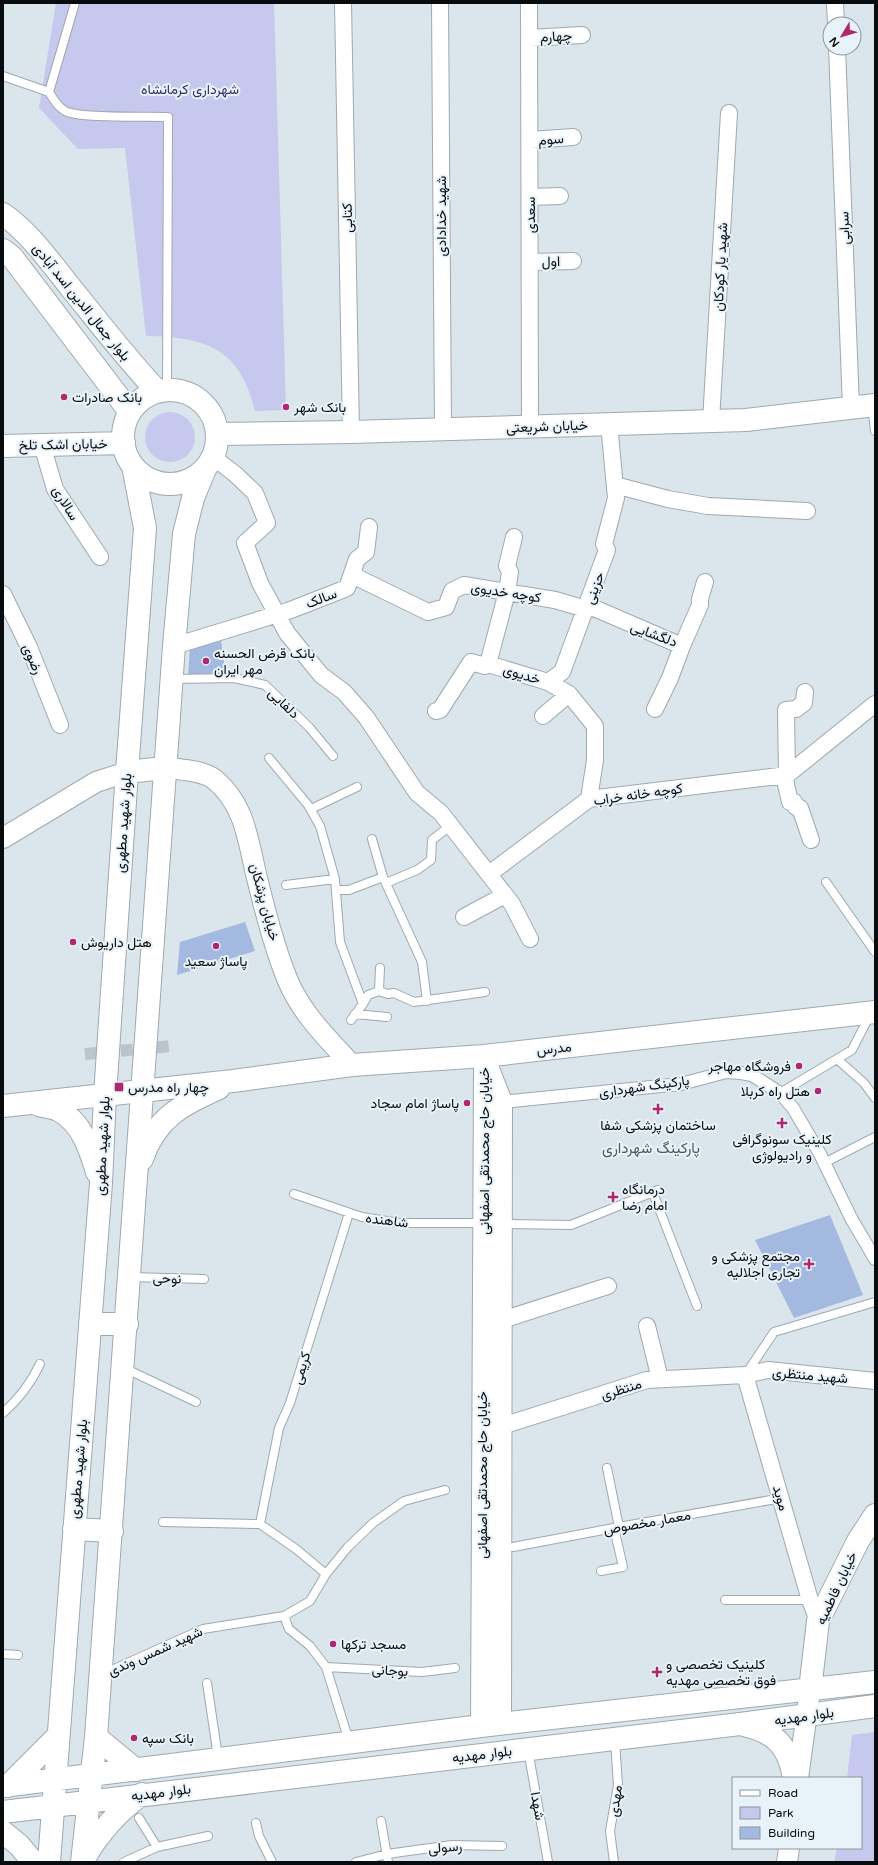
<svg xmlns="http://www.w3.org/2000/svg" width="878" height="1865" viewBox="0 0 878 1865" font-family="'Varela Round',Vazirmatn,sans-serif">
  <rect width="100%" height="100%" fill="#dae5ec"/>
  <path fill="#c7c8ed" d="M56 3H274L286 410 255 411C240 348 206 337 146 336L125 148 78 149 39 108Z
    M145 437a25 25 0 1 1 50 0a25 25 0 1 1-50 0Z
    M875 1732V1862H834L837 1848H861V1778H847L852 1735Z"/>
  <path fill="#a3b9df" d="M221 640 226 676H188L190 647Z
    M245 922 255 951 177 975 180 942Z
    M830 1215 863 1295 794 1318 755 1240Z"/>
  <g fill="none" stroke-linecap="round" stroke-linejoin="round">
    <path stroke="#bbc4cb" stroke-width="12" stroke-dasharray="12 6" stroke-linecap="butt" d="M85 1054 172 1046"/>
    <defs>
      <path id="service" d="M75 3 49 92C53 99 58 107 65 111 80 119 148 116 168 117L167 390
        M3 76 49 92
        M872 406 875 431
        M173 679 234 678 265 685 309 727 333 756
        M269 758 308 805 320 826 335 879 340 942 363 1004 351 1020
        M311 809 357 787
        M372 839 383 877 422 962 427 1001
        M826 882 875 952
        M386 883 417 870 431 860 432 840 451 825
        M286 885 335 879
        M336 890H349L383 877
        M379 991 388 994 394 993 414 1002 485 992
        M363 1004 368 995 379 991 380 968
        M355 1014 387 1017
        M837 1059 864 1083 875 1098
        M780 1093 852 1050 870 1015
        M824 1163 875 1137
        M653 1193 697 1306
        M294 1194 362 1217 399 1223H483
        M503 1224 571 1225 658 1190
        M130 1277 204 1279
        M124 1368 196 1402
        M746 1374 774 1332 875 1302
        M3 1413C19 1399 31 1383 40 1364
        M607 1468 619 1527
        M163 1522 260 1524 296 1549 326 1574
        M260 1524 279 1428 290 1403 349 1213
        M513 1547 619 1527 782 1498
        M601 1571 623 1567 614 1528
        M725 1600H810
        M284 1616 289 1629 310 1646 326 1667 349 1741
        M3 1654 18 1655
        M326 1667 422 1672 455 1668
        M103 1674 203 1629 284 1616 310 1601 326 1574 348 1547 373 1523 404 1501 445 1490
        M207 1683 218 1757
        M528 1750 548 1862
        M139 1818 157 1847
        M381 1821 388 1862
        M256 1823 259 1836 272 1862
        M124 1862 157 1847 208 1836
        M356 1862 387 1854 452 1845 502 1846
        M614 1862 610 1831 618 1785 615 1740"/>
      <path id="pedestrian" d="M502 1102 681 1084 726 1072 741 1073 752 1075 780 1093 793 1108 820 1154 851 1218 875 1259"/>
      <path id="minor" d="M343 3 351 432
        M440 3 443 429
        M529 3 530 427
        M835 3 836 24
        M530 38 582 35
        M837 48 851 407
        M530 140 573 137
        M530 197 560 196
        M530 262 573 261
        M711 421 729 113
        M42 445 55 489 100 557
        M213 457 235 474 255 493 267 523 245 543 260 583 287 633 321 675 344 692 366 717 417 793 441 813 512 904 530 939
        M615 485 668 499 708 506 807 511
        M514 537 507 566 510 572 507 592 488 664 548 682 569 694 595 726V760L589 799
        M352 575 428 612 446 607 452 591 464 585 555 600 586 609 594 608 682 646 700 605V599L705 582
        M3 594 29 647 60 725
        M174 646 288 611 347 588 357 559 366 552 369 527
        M548 682 562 672 607 550 604 544 616 498 609 424
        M655 709 670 678 682 646
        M436 711 440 710 471 662 485 666 488 664
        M543 716 569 694
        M787 775 786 710 796 709 804 703 805 692
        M811 840 800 808 796 807 794 802H790L785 780 787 775 875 704
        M489 874 589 799 787 775
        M464 917 505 895
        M502 1320 608 1286
        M647 1326 660 1379
        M745 1375 810 1600 818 1621
        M502 1426 647 1380 745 1375 768 1370 875 1381"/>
      <path id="tertiary" d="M164 768C178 769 202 770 214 779 247 806 248 844 258 882 266 915 275 950 288 981 302 1014 328 1039 352 1065
        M3 838 96 782 127 772
        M484 1056 502 1102 501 1724
        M481 1726 484 1068
        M798 1778 810 1690
        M787 1862 789 1848"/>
      <path id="secondary" d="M3 214C31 234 50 262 71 288 100 324 127 359 158 392
        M3 250 12 257 130 412
        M123 437a47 47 0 1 1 94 0a47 47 0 1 1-94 0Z
        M217 434 351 432 746 420 875 405
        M3 446 124 443
        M127 772 164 768
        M39 1105C45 1107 54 1107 60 1111 82 1123 90 1149 97 1172
        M3 1106 233 1081 352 1065 484 1056 875 1012
        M142 1159C156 1117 182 1105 219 1088
        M90 1324H127
        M74 1529 112 1531
        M810 1690 818 1621 858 1541 875 1515
        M744 1725C775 1732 789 1746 794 1778
        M96 1737 136 1770
        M3 1786 481 1726 875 1682
        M8 1786 58 1736
        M3 1812 740 1724 875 1706
        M3 1832 19 1845 33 1862
        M85 1857C100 1831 117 1812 142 1794
        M49 1862 101 1183 105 1095 127 772 145 528 133 466
        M82 1862 96 1737 174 646 184 534 193 498 205 469"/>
    </defs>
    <use href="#service" stroke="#9ea9b0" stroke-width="10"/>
    <use href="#pedestrian" stroke="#9ea9b0" stroke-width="14"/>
    <use href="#minor" stroke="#9ea9b0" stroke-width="18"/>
    <use href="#tertiary" stroke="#9ea9b0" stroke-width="22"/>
    <use href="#secondary" stroke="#9ea9b0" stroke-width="24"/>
    <use href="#service" stroke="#fff" stroke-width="8"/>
    <use href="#pedestrian" stroke="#fff" stroke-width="12"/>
    <use href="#minor" stroke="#fff" stroke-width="16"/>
    <use href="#tertiary" stroke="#fff" stroke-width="20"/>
    <use href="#secondary" stroke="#fff" stroke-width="22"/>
  </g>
  <g fill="#af286e" stroke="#e7f2f9" stroke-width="1.5">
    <circle cx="64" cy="397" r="4"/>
    <circle cx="286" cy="407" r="4"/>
    <circle cx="206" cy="661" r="4"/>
    <circle cx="73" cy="942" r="4"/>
    <circle cx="216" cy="946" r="4"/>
    <circle cx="799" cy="1066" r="4"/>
    <rect x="114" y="1082" width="10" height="10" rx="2"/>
    <circle cx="818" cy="1091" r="4"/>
    <circle cx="467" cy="1103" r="4"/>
    <path d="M656 1103h4v4h4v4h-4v4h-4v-4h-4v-4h4z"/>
    <path d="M780 1117h4v4h4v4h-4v4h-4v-4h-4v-4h4z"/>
    <path d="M611 1191h4v4h4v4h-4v4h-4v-4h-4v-4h4z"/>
    <path d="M807 1258h4v4h4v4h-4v4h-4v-4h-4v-4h4z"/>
    <circle cx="333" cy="1644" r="4"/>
    <path d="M655 1666h4v4h4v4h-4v4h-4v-4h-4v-4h4z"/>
    <circle cx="134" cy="1738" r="4"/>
  </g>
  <g text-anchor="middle" stroke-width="4" stroke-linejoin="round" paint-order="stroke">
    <g font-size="14" fill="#090c0f" stroke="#e7f2f9">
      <text transform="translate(556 36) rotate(-3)" y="5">چهارم</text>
      <text transform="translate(551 139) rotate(-4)" y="5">سوم</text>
      <text transform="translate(530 215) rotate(-90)" y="5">سعدی</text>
      <text transform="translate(441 216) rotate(-90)" y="5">شهید خدادادی</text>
      <text transform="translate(347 218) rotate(-91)" y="5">کتابی</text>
      <text transform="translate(844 228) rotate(-92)" y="5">سرابی</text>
      <text transform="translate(551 261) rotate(-1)" y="5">اول</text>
      <text transform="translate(720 267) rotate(-87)" y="5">شهید یار کودکان</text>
      <text transform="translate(82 302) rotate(51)" y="5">بلوار جمال الدین اسد آبادی</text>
      <text transform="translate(547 426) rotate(-2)" y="5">خیابان شریعتی</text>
      <text transform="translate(63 444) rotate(-1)" y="5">خیابان اشک تلخ</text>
      <text transform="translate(66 503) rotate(59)" y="5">سالاری</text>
      <text transform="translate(594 588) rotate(-70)" y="5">حزینی</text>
      <text transform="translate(506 592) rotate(9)" y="5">کوچه خدیوی</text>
      <text transform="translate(321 598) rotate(-21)" y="5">سالک</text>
      <text transform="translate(654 634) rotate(20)" y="5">دلگشایی</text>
      <text transform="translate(33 659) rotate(67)" y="5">رضوی</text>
      <text transform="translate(522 674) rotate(17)" y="5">خدیوی</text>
      <text transform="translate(284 703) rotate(44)" y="5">دلفایی</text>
      <text transform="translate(638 794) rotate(-8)" y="5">کوچه خانه خراب</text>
      <text transform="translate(123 823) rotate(-86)" y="5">بلوار شهید مطهری</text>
      <text transform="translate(265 902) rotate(75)" y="5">خیابان پزشکان</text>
      <text transform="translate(554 1048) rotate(-6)" y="5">مدرس</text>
      <text transform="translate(644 1086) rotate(-8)" y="5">پارکینگ شهرداری</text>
      <text transform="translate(102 1146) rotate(-87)" y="5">بلوار شهید مطهری</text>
      <text transform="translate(484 1151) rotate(-90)" y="5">خیابان حاج محمدتقی اصفهانی</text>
      <text transform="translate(387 1220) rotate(7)" y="5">شاهنده</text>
      <text transform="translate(167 1278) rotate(2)" y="5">نوحی</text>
      <text transform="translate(301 1368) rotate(-73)" y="5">کریمی</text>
      <text transform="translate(810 1375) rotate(5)" y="5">شهید منتظری</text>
      <text transform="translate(621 1389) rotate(-17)" y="5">منتظری</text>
      <text transform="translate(78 1469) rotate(-85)" y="5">بلوار شهید مطهری</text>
      <text transform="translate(482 1475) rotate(-90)" y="5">خیابان حاج محمدتقی اصفهانی</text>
      <text transform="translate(781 1498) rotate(74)" y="5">موید</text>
      <text transform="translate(647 1522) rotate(-10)" y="5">معمار مخصوص</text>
      <text transform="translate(836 1588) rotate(-65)" y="5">خیابان فاطمیه</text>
      <text transform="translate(155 1651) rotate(-24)" y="5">شهید شمس وندی</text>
      <text transform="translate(390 1670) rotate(3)" y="5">بوجانی</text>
      <text transform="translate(804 1716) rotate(-8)" y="5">بلوار مهدیه</text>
      <text transform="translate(482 1754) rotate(-7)" y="5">بلوار مهدیه</text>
      <text transform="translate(161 1792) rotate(-7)" y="5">بلوار مهدیه</text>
      <text transform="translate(615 1801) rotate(-82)" y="5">مهدی</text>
      <text transform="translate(538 1806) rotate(80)" y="5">شهدا</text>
      <text transform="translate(445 1847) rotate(-5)" y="5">رسولی</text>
    </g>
    <g font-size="14" fill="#353166" stroke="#e7f2f9">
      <text x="190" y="94">شهرداری کرمانشاه</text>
    </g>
    <g font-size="14" fill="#090c0f" stroke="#e7f2f9" text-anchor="start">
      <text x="72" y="402">بانک صادرات</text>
      <text x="294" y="412">بانک شهر</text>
      <text x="214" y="658">بانک قرض الحسنه<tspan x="214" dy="16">مهر ایران</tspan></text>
      <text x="81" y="947">هتل داریوش</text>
      <text x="216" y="966" text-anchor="middle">پاساژ سعید</text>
      <text x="791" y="1071" text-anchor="end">فروشگاه مهاجر</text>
      <text x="128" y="1092">چهار راه مدرس</text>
      <text x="810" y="1096" text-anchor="end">هتل راه کربلا</text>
      <text x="459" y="1108" text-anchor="end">پاساژ امام سجاد</text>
      <text x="658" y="1130" text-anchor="middle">ساختمان پزشکی شفا</text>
      <text x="782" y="1144" text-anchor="middle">کلینیک سونوگرافی<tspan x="782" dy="16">و رادیولوژی</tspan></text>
      <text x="622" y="1194">درمانگاه<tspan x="622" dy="16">امام رضا</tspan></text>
      <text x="800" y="1261" text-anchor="end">مجتمع پزشکی و<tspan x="800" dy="16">تجاری اجلالیه</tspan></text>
      <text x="341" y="1649">مسجد ترکها</text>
      <text x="666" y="1669">کلینیک تخصصی و<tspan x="666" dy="16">فوق تخصصی مهدیه</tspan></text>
      <text x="142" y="1743">بانک سپه</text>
    </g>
    <g font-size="15" fill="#4f585e" stroke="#e7f2f9">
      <text x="651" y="1153">پارکینگ شهرداری</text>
    </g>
  </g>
  <rect width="878" height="1865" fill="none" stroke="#090c0f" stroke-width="8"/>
  <rect x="732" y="1777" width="130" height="72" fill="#e7f2f9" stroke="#8e969b"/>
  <rect x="740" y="1790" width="20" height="6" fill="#ffffff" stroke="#8e969b"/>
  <text x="768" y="1797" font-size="12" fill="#090c0f">Road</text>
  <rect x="740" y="1807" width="20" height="12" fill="#c7c8ed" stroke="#8e969b"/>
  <text x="768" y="1817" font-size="12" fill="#090c0f">Park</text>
  <rect x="740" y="1827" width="20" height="12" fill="#a3b9df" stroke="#8e969b"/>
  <text x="768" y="1837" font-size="12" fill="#090c0f">Building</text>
  <g transform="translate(842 36) rotate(232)"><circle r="19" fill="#e7f2f9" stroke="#8e969b"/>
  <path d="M0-3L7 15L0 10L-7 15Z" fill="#af286e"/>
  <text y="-6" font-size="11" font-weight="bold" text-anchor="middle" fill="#090c0f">N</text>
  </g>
</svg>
